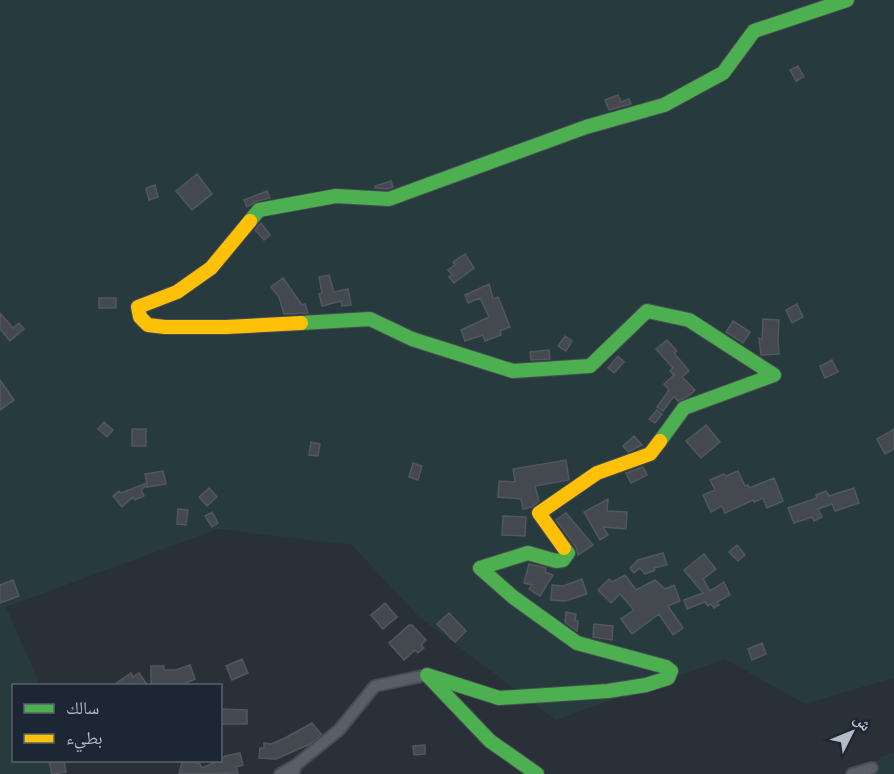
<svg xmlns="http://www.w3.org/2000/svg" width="894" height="774" viewBox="0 0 894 774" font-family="Inter,'Noto Naskh Arabic',sans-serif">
  <rect width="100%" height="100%" fill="#2a3038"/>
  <path fill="#273a3e" d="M0 0H894V678L805 704 725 659 556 720 417 615 352 545 218 529 6 607 40 685 14 686V760L72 762 50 774H0Z
    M894 753V774H861L881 757Z"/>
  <path fill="#444950" stroke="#52575f" stroke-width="1.5" d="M798 66 804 77 796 81 790 70Z
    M618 95 621 102 629 99 631 104 609 110 605 100Z
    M197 174 212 194 192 210 176 191Z
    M391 181 393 187 388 189 375 188V186Z
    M155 185 158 197 149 200 146 188Z
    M267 191 270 198 257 201 247 207 244 200Z
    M261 223 270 235 264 240 255 230Z
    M465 254 474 268 454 283 449 277 452 275 448 270 455 265 453 262Z
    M329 275 334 292 348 289 351 305 342 306 341 301 322 306 319 294 322 293 319 277Z
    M283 278 302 305 305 304 308 313 284 314 279 297 271 287Z
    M489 284 493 299 498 297 510 327 500 331 501 335 485 341 483 335 465 341 461 330 489 317 480 298 468 303 465 295Z
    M99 298H116V308H99Z
    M797 304 803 317 792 323 786 310Z
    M0 313 13 328 19 323 24 329 10 341 0 329Z
    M763 319 779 320 778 339 779 354 761 355 759 338 762 340Z
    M733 321 750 332 743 343 726 332Z
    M565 336 572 341 566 351 558 346Z
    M667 340 677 351 674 353 689 371 682 377 695 390 690 395 678 401 674 396 663 411 657 407 669 390 664 384 674 375 670 371 673 368 656 349Z
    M549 350 550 359 531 360 530 352Z
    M618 356 624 362 614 373 608 368Z
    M832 360 838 372 825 378 820 366Z
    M0 380 14 400 0 410Z
    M657 410 662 414 655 423 649 419Z
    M104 422 113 430 107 437 98 429Z
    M706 425 720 442 701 458 686 441Z
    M132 429H146V446H132Z
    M894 429V449L885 454 877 439Z
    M634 436 642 445 628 452 623 446Z
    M311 442 320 444 318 456 309 455Z
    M566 460 569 480 535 486 539 501 532 507 523 509 521 499 498 497 499 481 515 482 513 469Z
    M413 463 422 466 418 480 409 477Z
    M643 467 647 475 631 483 626 473Z
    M163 471 166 484 147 487V485L141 490 144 496 135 500 133 497 122 507 113 496 119 491 121 493 147 483 145 474Z
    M738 471 745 486 748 485 749 488 774 478 783 501 767 508 763 498 754 502 753 500 725 513 722 506 711 512 703 495 715 490 710 480 724 474 726 476Z
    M209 488 217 497 207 506 199 497Z
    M854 488 859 503 835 511 832 504 818 509 822 517 814 521 812 517 794 523 788 508 817 498 816 495 826 491 829 496Z
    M608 499 607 511 627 512 626 529 603 527 608 535 600 540 584 512Z
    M178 509 188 510 186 525 177 524Z
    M212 512 218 523 212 527 205 516Z
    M566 513 593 545 578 555 576 547 556 520Z
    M503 516 526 517 525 536 502 535Z
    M737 545 745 555 738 561 729 552Z
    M663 553 667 565 654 568 655 570 645 574 640 568 634 573 630 568 638 560Z
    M704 554 716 569 703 579 710 591 724 582 730 595 717 602 719 605 714 608 711 604 708 606 705 602 687 609 684 600 703 593 684 570Z
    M529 564 546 568 545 572 553 575 540 596 529 589 532 585 524 583Z
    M625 575 636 590 655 580 665 589 674 585 680 601 668 606 683 628 673 635 659 614 632 634 621 619 634 610 620 594 611 603 598 590 609 579 612 582Z
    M582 579 587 594 565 601 551 600 552 585 563 586Z
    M13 580 19 596 0 603V585Z
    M385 603 397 617 383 629 371 615Z
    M566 612 576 614 575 620 578 621 577 631 565 622Z
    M449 613 466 631 455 642 437 624Z
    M594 624 613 626 612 640 593 637Z
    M409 625H412L426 640 421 645 424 648 418 653 415 650 404 660 389 643Z
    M762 643 766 654 752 660 748 649Z
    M242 659 248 673 232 680 226 666Z
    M190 665 195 679 180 686 179 684H151V666H164V670H176Z
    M131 673 133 677 139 673 148 686H112Z
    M220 709 247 710V724H220Z
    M312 723 322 735 310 744 276 759 259 758 260 748H264V743L271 744 285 738Z
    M425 745V754L414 755 413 746Z
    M240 753 243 765 236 767 238 773 179 774 182 762 186 760 200 764 202 768 220 760 225 756Z
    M49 760H64L66 772 52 774Z"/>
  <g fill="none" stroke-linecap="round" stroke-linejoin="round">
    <defs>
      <path id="street" d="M280 774 296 765
        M293 774 296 765 339 730 375 686 427 675
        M852 774 872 768"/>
      <path id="fast" d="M250 221 259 210 336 196 389 199 586 127 664 105 723 73 754 31 847 0
        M301 323 370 319 412 339 513 371 590 366 647 311 689 320 774 375 684 408 660 441
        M537 774 490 741 427 675 499 698 608 691 646 685 668 678 671 671 666 667 577 643 513 597 480 568 528 553 556 561 563 560 568 553 564 548"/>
      <path id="slow" d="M250 221 211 268 177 292 138 307 140 317 148 325 165 327H226L301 323
        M564 548 539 513 597 473 650 454 660 441"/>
    </defs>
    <use href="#street" stroke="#484c53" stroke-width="14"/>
    <use href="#fast" stroke="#484c53" stroke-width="16"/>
    <use href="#slow" stroke="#484c53" stroke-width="16"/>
    <use href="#street" stroke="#5a5e66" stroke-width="10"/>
    <use href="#fast" stroke="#4caf50" stroke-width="14"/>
    <use href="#slow" stroke="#ffc107" stroke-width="14"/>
  </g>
  <rect x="12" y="684" width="210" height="78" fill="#1d2633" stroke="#59626f" stroke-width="1.5"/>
  <rect x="24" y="704" width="30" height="9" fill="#4caf50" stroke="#59626f" stroke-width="1.5"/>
  <text x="66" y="714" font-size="18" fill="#b4bcc9">سالك</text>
  <rect x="24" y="734" width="30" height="9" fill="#ffc107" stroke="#59626f" stroke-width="1.5"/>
  <text x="66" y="744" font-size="18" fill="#b4bcc9">بطيء</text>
  <g transform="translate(852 732) rotate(47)" stroke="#1d2633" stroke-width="4.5" paint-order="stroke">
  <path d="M0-4.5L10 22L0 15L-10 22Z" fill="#b4bcc9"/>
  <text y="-9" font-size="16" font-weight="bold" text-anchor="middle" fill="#b4bcc9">ش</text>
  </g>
</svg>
